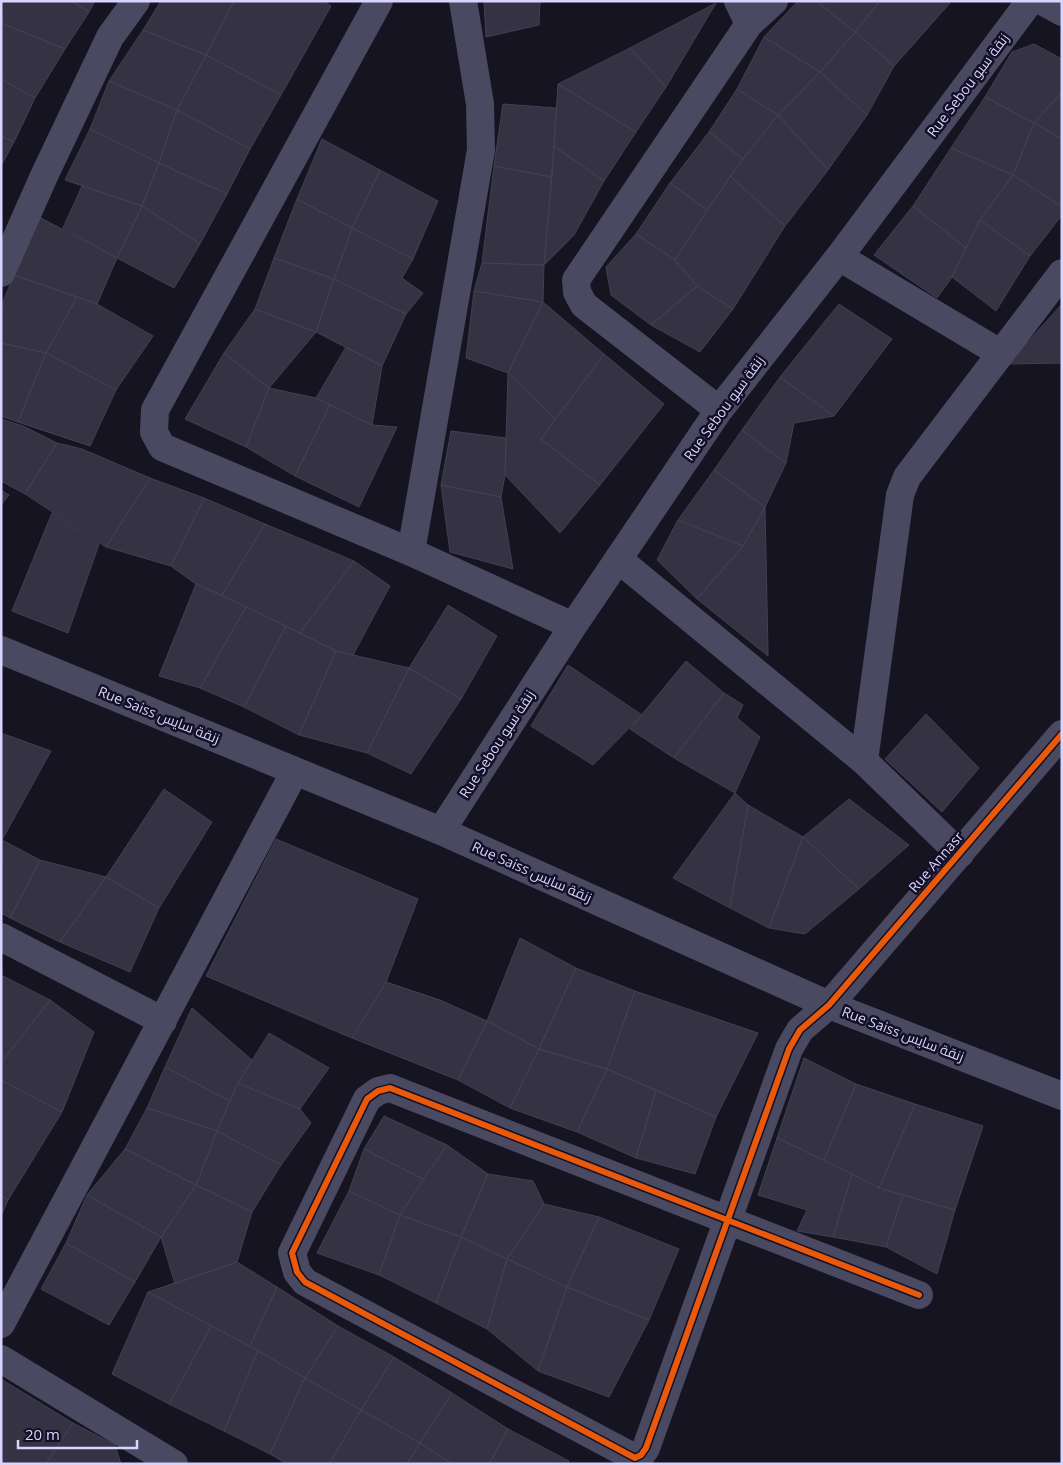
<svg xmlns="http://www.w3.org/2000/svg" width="1063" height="1465" viewBox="0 0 1063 1465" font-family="'Open Sans',Cairo,sans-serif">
  <rect width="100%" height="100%" fill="#161421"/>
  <path fill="#343243" stroke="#433f54" d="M1 1H72L89 12 65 49 1 23Z
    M72 1H95L89 12Z
    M161 1H234L206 55 143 30Z
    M234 1H323L331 6 281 95 206 55Z
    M484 1H540L539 25 486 37Z
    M798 1H816L855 32 820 72 764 37Z
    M816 1H880L855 32Z
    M880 1H948L950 3 894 66 855 32Z
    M716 3 666 87 630 48Z
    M1 23 65 49 35 98 1 79Z
    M143 30 206 55 177 110 109 81Z
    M855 32 894 66 867 115 820 72Z
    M764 37 820 72 778 115 737 89Z
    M1034 44 1062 59V92L1034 123 985 97 1012 52Z
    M630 48 666 87 636 132 558 84Z
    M206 55 281 95 250 149 177 110Z
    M820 72 867 115 828 170 778 115Z
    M1 79 35 98 14 142 1 136Z
    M109 81 177 110 159 163 90 129Z
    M558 84 636 132 604 181 554 146Z
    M737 89 778 115 743 159 709 132Z
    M1062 92V139L1034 123Z
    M985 97 1034 123 1013 175 951 148Z
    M503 104 556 108 552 177 494 166Z
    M177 110 250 149 227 194 159 163Z
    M778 115 828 170 785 226 730 176Z
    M1034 123 1062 139V207L1013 175Z
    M90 129 159 163 142 206 65 180Z
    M709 132 743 159 707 210 670 183Z
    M1 136 14 142 1 166Z
    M322 139 380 170 352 228 297 199Z
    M554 146 604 181 574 235 544 265Z
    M951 148 1013 175 980 220 966 248 913 206Z
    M159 163 227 194 200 244 142 206Z
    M494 166 552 177 544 265 482 263Z
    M380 170 438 201 413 259 352 228Z
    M1013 175 1062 207V215L1030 256 980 220Z
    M730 176 785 226 733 309 697 286 675 260Z
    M670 183 707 210 675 260 636 234Z
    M82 186 142 206 117 258 63 228Z
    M297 199 352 228 334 279 274 258Z
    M142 206 200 244 174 288 117 258Z
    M913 206 966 248 952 277 937 298 874 255Z
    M39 217 117 258 97 304 14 275Z
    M980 220 1030 256 996 311 952 277Z
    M352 228 413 259 402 278 423 293 406 314 334 279Z
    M636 234 675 260 697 286 651 325 611 295 606 267Z
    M274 258 334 279 316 332 255 309Z
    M482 263 544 265 543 302 474 291Z
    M14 275 77 297 46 353 1 343V307Z
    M334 279 406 314 382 366 316 332Z
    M697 286 733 309 700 352 651 325Z
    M474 291 543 302 508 373 466 358Z
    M77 297 97 304 153 336 116 390 46 353Z
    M543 302 604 354 555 419 508 373Z
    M839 304 892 339 834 416 780 377Z
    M1062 304V363L1008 364Z
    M255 309 316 332 269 388 224 353Z
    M1 343 46 353 18 422 1 416Z
    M346 347 382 366 372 425 316 398Z
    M46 353 116 390 90 446 18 422Z
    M224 353 269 388 246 447 185 419Z
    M604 354 664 404 600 485 541 439Z
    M508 373 555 419 541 439 600 485 560 533 505 475Z
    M780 377 834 416 794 423 786 463 742 430Z
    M269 388 316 398 330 405 295 476 246 447Z
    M330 405 372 425 397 427 359 507 295 476Z
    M1 419 23 426 57 443 25 494 1 481Z
    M742 430 786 463 765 507 714 470Z
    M451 431 506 438 505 475 501 497 441 485Z
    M57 443 82 449 150 478 106 547 25 494Z
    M714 470 765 507 743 546 678 520Z
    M150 478 204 498 171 566 106 547Z
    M441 485 501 497 513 569 450 552Z
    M1 490 9 495 1 505Z
    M204 498 265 524 222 595 196 584 171 566Z
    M765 507 768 650V656L697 599 743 546Z
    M52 513 99 544 68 633 12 611Z
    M678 520 743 546 697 599 657 560Z
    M265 524 354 561 300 633 222 595Z
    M354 561 390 586 353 655 336 651 300 633Z
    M196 584 246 607 200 688 159 676Z
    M448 605 497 636 461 699 409 668Z
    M246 607 286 626 244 707 200 688Z
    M286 626 336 651 299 735 244 707Z
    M336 651 409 668 367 753 299 735Z
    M686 661 724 693 674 758 630 729Z
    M568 665 642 715 593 765 531 726Z
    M409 668 461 699 411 774 367 753Z
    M724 693 743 705 737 718 760 737 735 793 674 758Z
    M926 714 979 768 942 812 885 759Z
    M1 733 51 751 2 840H1Z
    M164 789 212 822 159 908 106 877Z
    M735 793 748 805 730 908 673 878Z
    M849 799 909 845 859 889 803 837Z
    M748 805 803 837 769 928 730 908Z
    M803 837 859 889 805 934 769 928Z
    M276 839 418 899 386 982 352 1038 206 976Z
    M2 840 40 860 10 918 1 913Z
    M40 860 106 877 60 942 10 918Z
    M106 877 159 908 130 972 60 942Z
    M520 938 576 968 539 1049 487 1021Z
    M576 968 635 991 607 1069 539 1049Z
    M1 975 50 1000 1 1063Z
    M386 982 440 1000 487 1021 458 1080 352 1038Z
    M635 991 758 1033 716 1117 607 1069Z
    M50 1000 94 1032 62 1112 1 1080V1063Z
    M192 1008 252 1060 238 1083 230 1101 165 1067Z
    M487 1021 539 1049 510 1108 458 1080Z
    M269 1033 329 1068 300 1109 238 1083Z
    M539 1049 607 1069 577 1132 510 1108Z
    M804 1058 856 1084 824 1160 777 1138Z
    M165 1067 230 1101 217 1131 147 1108Z
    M607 1069 656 1090 636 1158 577 1132Z
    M1 1080 62 1112 8 1200 1 1196Z
    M238 1083 300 1109 311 1123 281 1165 217 1131Z
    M856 1084 915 1104 879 1188 824 1160Z
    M656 1090 716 1117 695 1174 636 1158Z
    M915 1104 983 1126 955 1210 879 1188Z
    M147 1108 217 1131 196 1185 125 1149Z
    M384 1116 447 1145 423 1179 364 1149Z
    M217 1131 281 1165 252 1212 196 1185Z
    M777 1138 852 1174 833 1237 797 1231 807 1210 758 1195Z
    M447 1145 488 1174 461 1237 400 1215Z
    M125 1149 196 1185 161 1237 87 1195Z
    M364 1149 423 1179 400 1215 349 1191Z
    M488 1174 533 1181 544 1204 507 1259 461 1237Z
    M852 1174 879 1188 903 1195 886 1247 833 1237Z
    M196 1185 252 1212 237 1262 175 1284 161 1237Z
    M349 1191 400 1215 379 1275 317 1253Z
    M87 1195 161 1237 135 1282 66 1243Z
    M903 1195 955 1210 937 1274 886 1247Z
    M1 1196 8 1200 1 1216Z
    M544 1204 599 1217 567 1287 507 1259Z
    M400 1215 461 1237 436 1303 379 1275Z
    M599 1217 679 1249 649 1320 567 1287Z
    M461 1237 507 1259 487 1329 436 1303Z
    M66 1243 135 1282 109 1325 41 1289Z
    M507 1259 567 1287 538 1371 487 1329Z
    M237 1262 277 1287 250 1346 148 1292Z
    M277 1287 338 1326 305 1378 250 1346Z
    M567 1287 649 1320 609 1397 538 1371Z
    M148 1292 211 1326 169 1404 112 1374Z
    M211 1326 258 1351 224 1431 169 1404Z
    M338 1326 394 1357 361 1410 305 1378Z
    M258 1351 305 1378 270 1454 224 1431Z
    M394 1357 452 1393 420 1443 361 1410Z
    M305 1378 361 1410 329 1464H287L270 1454Z
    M1 1379 73 1423 46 1464 1 1463Z
    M452 1393 508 1429 489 1464H452L420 1443Z
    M361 1410 420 1443 407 1464H329Z
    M73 1423 115 1445 121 1464H46Z
    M508 1429 569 1461 568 1464H489Z
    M420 1443 452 1464H407Z"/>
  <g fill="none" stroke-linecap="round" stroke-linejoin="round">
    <path stroke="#4a4962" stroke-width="28" d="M379 1 155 410 154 432 162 447 411 552 573 626
      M738 1 749 24
      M1042 1 1062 12
      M839 257 1000 353
      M1 273 44 176 110 37 136 1
      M719 410 584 305 577 292 576 280 749 24 774 1
      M411 552 481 150 480 104 463 1
      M618 559 864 761 960 854
      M864 761 900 495 907 477 1062 273
      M441 831 573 626 719 410 839 257 1030 1
      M1 937 163 1021
      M919 1295 390 1088 378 1091 367 1099 292 1253 297 1272 305 1282 635 1458 641 1455 646 1448 789 1049 800 1030 829 1005 1062 734
      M1 1324 295 771
      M1 1359 174 1464"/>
    <path stroke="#4a4962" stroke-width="28" d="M1 650 441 831 829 1005 1062 1096"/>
    <defs>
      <path id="cycleway" d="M919 1295 390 1088 378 1091 367 1099 292 1253 297 1272 305 1282 635 1458 641 1455 646 1448 789 1049 800 1030 829 1005 1062 734"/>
    </defs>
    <use href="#cycleway" stroke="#130f26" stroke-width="9"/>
    <use href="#cycleway" stroke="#e8590c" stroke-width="6"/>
  </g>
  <g text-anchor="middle" stroke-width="5" stroke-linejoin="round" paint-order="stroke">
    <g font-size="14" fill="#d9d4ff" stroke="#130f26">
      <text transform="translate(968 85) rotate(-53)" y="5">Rue Sebou زنقة سبو</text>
      <text transform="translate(724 408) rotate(-54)" y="5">Rue Sebou زنقة سبو</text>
      <text transform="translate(159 715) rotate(22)" y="5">Rue Saiss زنقة سايس</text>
      <text transform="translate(497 744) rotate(-57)" y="5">Rue Sebou زنقة سبو</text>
      <text transform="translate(936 862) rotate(-49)" y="5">Rue Annasr</text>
      <text transform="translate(532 872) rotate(24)" y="5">Rue Saiss زنقة سايس</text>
      <text transform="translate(903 1034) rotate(21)" y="5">Rue Saiss زنقة سايس</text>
    </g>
  </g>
  <rect width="1063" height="1465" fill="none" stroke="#d9d4ff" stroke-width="5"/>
  <path d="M18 1440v8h119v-8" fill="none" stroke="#d9d4ff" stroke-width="2.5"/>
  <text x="25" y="1440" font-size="15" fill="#d9d4ff" stroke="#130f26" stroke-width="4" paint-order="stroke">20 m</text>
</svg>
